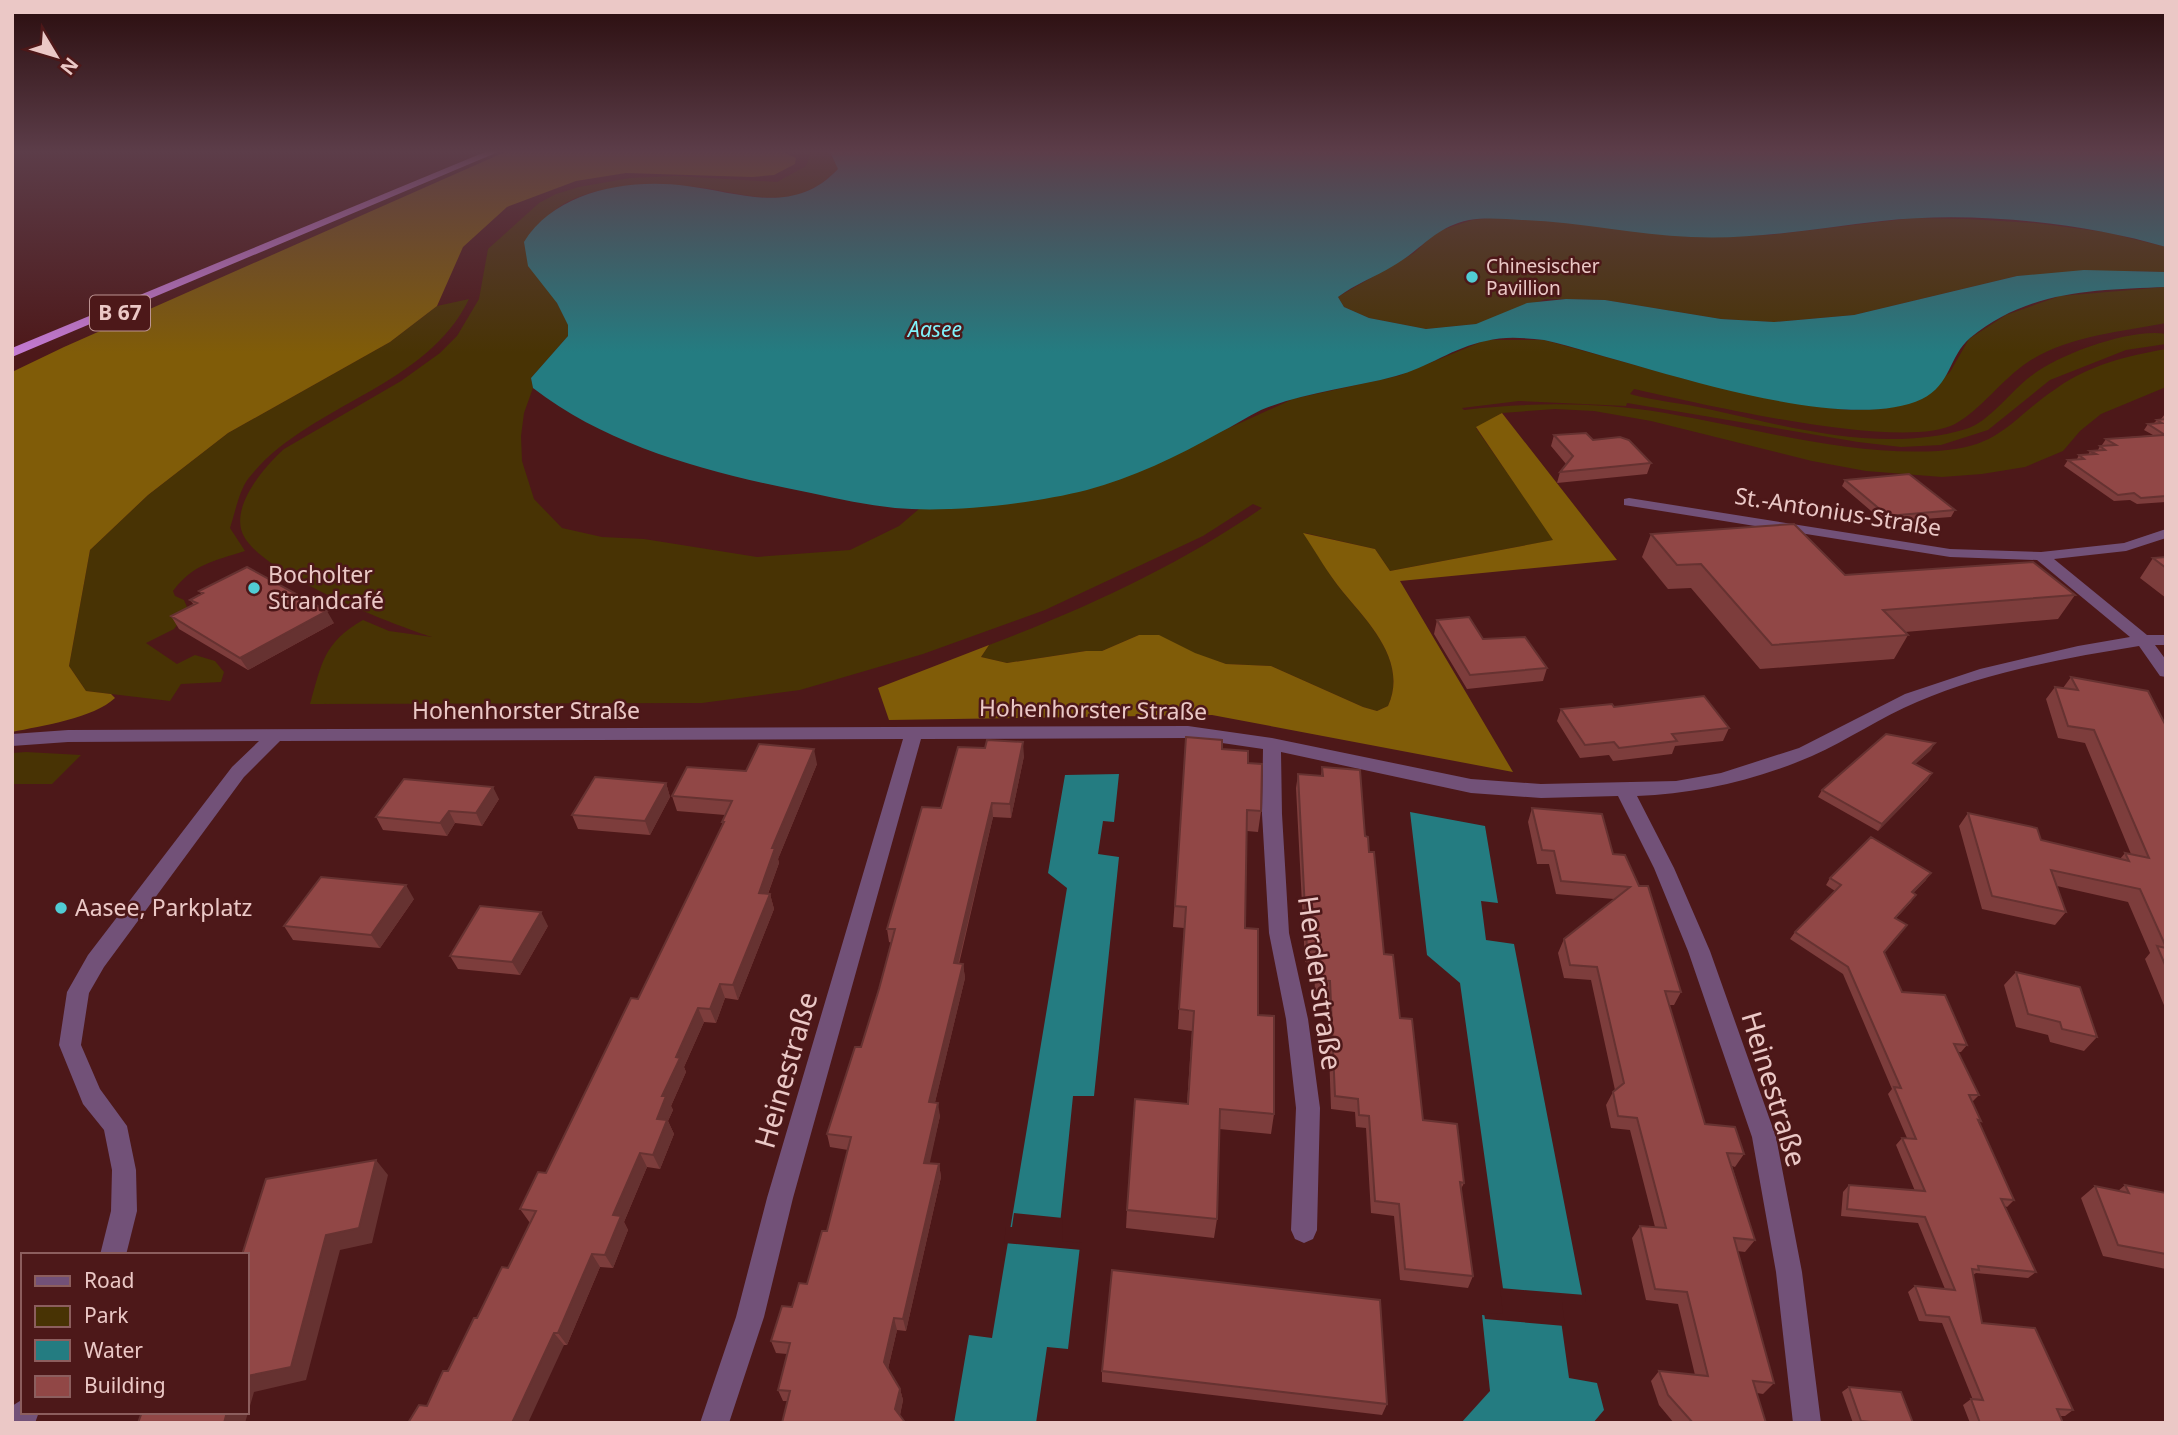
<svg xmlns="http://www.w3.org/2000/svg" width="2178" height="1435" viewBox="0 0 2178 1435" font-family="'Noto Sans',sans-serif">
  <rect width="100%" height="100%" fill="#4d1819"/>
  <path fill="#483304" d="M805 152H826L836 161 838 169C791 218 742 190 686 186 649 183 590 185 559 207 549 214 540 224 531 232L557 303 568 324V336L531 378 533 388 524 413 521 436 522 461 534 499 562 528 602 537 644 539 757 557 850 550 899 526 919 509 993 505 1085 490 1108 483 1293 399 1398 376 1486 340H1544L1696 382 1752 394 1813 406 1848 410 1882 409 1921 399 1950 372 1969 339 2006 315 2060 296 2166 287V323C2121 332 2067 336 2028 362 2001 380 1982 409 1955 424 1903 452 1697 403 1634 389L1630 394C1655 401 1682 403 1708 409 1790 427 1882 454 1966 429 1988 423 2012 390 2031 376 2059 354 2131 328 2166 334V344L2126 350 2050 380 1988 430 1941 445 1901 447 1858 442 1627 403 1626 406 1519 401 1462 408 1464 410C1531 402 1598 402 1665 413 1755 428 1845 456 1938 451 2002 447 2009 420 2057 388 2089 365 2127 356 2166 349V387L2101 414 2080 431 2063 451 2025 467 1982 474 1942 477 1866 471 1812 461 1651 421 1594 411 1555 409 1502 413 1476 428 1554 540 1390 571 1375 549 1305 533C1317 552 1328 574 1343 592 1369 623 1408 662 1388 706L1377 711 1363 707 1271 666 1226 664 1139 635 1102 651H1086L1007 663 981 657 989 645C1084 609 1178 566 1262 508L1253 504 1203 536 1045 610 923 654 800 690 702 703 310 704C322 663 323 643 363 620L389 631 432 637C391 624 255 571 242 532 232 504 265 466 284 449L401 381 440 353 457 336 479 299 488 249 539 203 556 194 579 187 630 178 676 176 777 182 806 166 810 155Z
    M1489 218 1544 220 1692 237 1770 235 1913 218 1968 219 2035 223 2105 232 2166 247V272L2129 271 2017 276 1854 315 1774 322 1721 319 1605 300 1566 299H1546L1476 324 1426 329 1369 318 1344 307 1338 297 1414 253 1436 232 1472 220Z
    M469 299C426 389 306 404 248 479 239 491 235 513 230 528L245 551C214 561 193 564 173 591L175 596 184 600 187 607 185 615 174 629 146 643 177 664 195 655 215 661 224 672 221 682 181 684 170 701 86 691 69 666 90 550 148 495 228 433 390 342 437 306Z
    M26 752 81 755 52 784H12V753Z"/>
  <path fill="#805c08" d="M505 152H783L796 158 795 164 774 175 752 177 626 173 576 181 507 207 463 247 437 306 390 342 228 433 148 495 90 550 69 666 86 691 111 694 115 698C94 718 41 726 12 732V372L64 347Z
    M1502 413 1617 560 1400 581 1513 772 1212 715 889 720 878 688 989 645 981 657 1007 663 1086 651H1102L1139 635H1159L1195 653 1226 664 1271 666 1363 707 1377 711 1388 706C1408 662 1369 623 1343 592 1328 574 1316 552 1303 533L1375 549 1390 571 1553 540 1476 427Z"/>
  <path fill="#247c81" d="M830 152H2166V247C2080 222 1971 211 1882 221 1818 228 1756 240 1691 237 1635 235 1579 222 1522 220 1505 219 1487 217 1469 220 1433 228 1423 249 1393 266 1375 277 1355 284 1338 297L1344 307 1369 318 1426 329 1476 324 1527 303 1566 299 1605 300 1721 319 1774 322 1854 315 2017 276 2084 270 2166 272V287C2094 290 2028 290 1970 338 1949 356 1951 385 1922 399 1839 438 1634 361 1544 340 1525 338 1505 336 1486 341 1454 347 1427 368 1396 376 1352 388 1304 392 1261 410 1247 417 1233 426 1219 433 1178 456 1132 478 1087 490 1031 504 952 513 895 508 867 505 839 499 811 493 715 474 612 449 533 388L531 378 568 336V325L557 303 528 266 524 242C556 190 630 178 687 186 742 193 794 216 838 169Z
    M1119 774 1114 822 1103 821 1098 854 1119 857 1094 1096H1073L1058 1244 1080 1246 1068 1349 1047 1347 1036 1423H954L969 1335 992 1338 1067 888 1048 873 1065 775Z
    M1410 812 1485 826 1498 903 1481 901 1486 940 1514 944 1583 1300 1558 1299 1569 1378 1597 1383 1604 1410 1593 1423H1461L1490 1391 1482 1315 1507 1317 1460 983 1427 955Z"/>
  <path fill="#4d1819" d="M1014 1213 1063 1218 1062 1241 1082 1243V1250L1004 1243 1006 1227H1012Z
    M1500 1288 1585 1295 1586 1302H1562L1565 1326 1485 1319 1484 1313 1503 1314Z"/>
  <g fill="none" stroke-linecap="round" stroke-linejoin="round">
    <path fill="#725178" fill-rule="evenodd" d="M1629 498 1950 549 2041 552 2124 543 2166 529V538L2126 551 2054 559 2147 635H2166V645H2155L2166 660V677L2160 676 2139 646C2065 658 1987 672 1917 702 1881 717 1848 740 1812 756 1757 780 1696 794 1637 796L1674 868 1710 951 1776 1137 1802 1272 1821 1423H1793L1776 1272 1752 1137 1688 951 1654 868 1618 796 1541 798 1471 793 1281 752 1282 814 1289 933 1308 1019 1320 1108 1317 1230 1313 1239 1304 1243 1295 1239 1291 1230 1296 1108 1286 1019 1269 933 1262 814 1263 749 1188 738 921 739 793 1198 764 1317 729 1423H700L736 1317 767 1198 903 739 280 741 244 777 104 967 89 993 81 1045 100 1089 127 1126 136 1170 137 1211 126 1255H100L111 1211 112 1170 104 1130 83 1104 59 1045 67 992 88 955 232 767 259 741 68 742 12 746V734L68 730 1188 726 1272 738 1471 779 1541 784 1676 781 1721 773 1799 748 1905 694 1980 669 2078 646 2130 637 2037 560 1950 557 1624 505V499Z
      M23 1399V1412H39L35 1423H12V1406Z"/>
    <path fill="#c47ad2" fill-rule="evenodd" d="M485 152H498L12 357V348Z"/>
  </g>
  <path fill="#7d3d3c" d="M2165 414H2166V502L2137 504 2130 500 2114 501 2064 466 2068 460 2077 459 2079 455H2088L2090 451 2098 450 2100 446H2103L2102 445 2106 439 2153 435 2144 430 2148 424 2154 423 2157 420 2161 419Z
    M1554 435 1593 440 1651 463 1647 474 1557 483 1560 472 1566 464 1551 446Z
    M1845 480 1955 510 1951 517 1884 522 1842 486Z
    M1651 534 1845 575 2075 595 2058 619 1905 632 1908 635 1894 659 1760 669 1691 588 1668 589 1642 557Z
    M2166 557V598L2140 578 2153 558Z
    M199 591 334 623 248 670 179 629 171 616 194 605 190 600 201 594Z
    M1437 620 1547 668 1543 681 1467 689 1434 634Z
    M2071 677 2166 726V1010L2145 959 2150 953 2128 902 2057 886 2066 912 2055 925 1982 909 1959 826 1968 813 2041 840 2120 859 2125 853 2131 854 2085 743 2058 738 2046 699 2055 687 2063 688Z
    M1614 707 1729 728 1723 741 1675 746 1672 754 1613 761 1609 755 1580 758 1557 721 1561 709Z
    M1186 737 1222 749 1248 763 1261 811 1258 832 1247 831 1245 928 1258 1015 1274 1114 1271 1134 1219 1129 1217 1219 1214 1238 1126 1228 1127 1210 1187 1104 1192 1031 1178 1029 1184 928 1173 927Z
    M985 748 1024 756 1011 818 993 817 959 964H963L965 978 935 1102 940 1116 929 1163 939 1164 941 1177 906 1331 897 1330 888 1369 900 1389 903 1400 900 1415 904 1423H782L788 1401H783L778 1390 787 1354 776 1353 771 1341 807 1284 827 1231 848 1150 830 1147 827 1134 861 1047 879 989 892 943 889 942 887 929 941 808Z
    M1931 750 1915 764 1928 780 1878 831 1818 797 1822 790Z
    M817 764 778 859 779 863 768 894H770L774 909 738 1000 725 998 716 1023 704 1022 684 1067 686 1072 671 1106 673 1110 668 1121 674 1134 660 1169 647 1167 624 1222 628 1230 613 1268 600 1267 567 1345H564L427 1406 477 1318 508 1268 530 1223 520 1209 546 1173 638 999 723 826 722 822 725 815 677 811 672 796 746 771Z
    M1322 767 1365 836 1369 852 1384 954 1423 1120 1464 1183 1461 1189 1473 1276 1468 1288 1400 1280 1394 1216 1371 1213 1366 1128 1356 1127 1355 1112 1331 1109 1327 994 1315 993 1314 963 1305 962 1296 788 1298 774 1321 776Z
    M666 783 670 797 650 835 578 829 572 815Z
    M499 799 482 826 455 823 447 836 383 830 376 817Z
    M1532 808 1613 854 1681 992 1674 1005H1669L1705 1124 1744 1154 1735 1167 1732 1166 1755 1240 1745 1252 1737 1251 1774 1383 1763 1394 1757 1393 1766 1423H1674L1659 1405 1651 1381 1659 1371 1695 1375 1678 1304 1646 1300 1632 1238 1640 1226 1655 1227 1630 1130 1611 1128 1606 1105 1613 1092 1615 1090 1591 980 1564 978 1558 953 1564 939 1614 899 1556 894 1549 864H1537L1528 822Z
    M1830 878 1926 880 1913 893 1911 902 1896 918 1902 932 1884 953 1902 992 1967 1045 1961 1052H1958L1979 1095 1972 1102 1981 1121 1979 1123 2014 1200 2007 1207 2005 1206 2036 1272 2028 1278 1976 1273 1973 1275 1982 1323 2073 1410 2065 1416H2060L2063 1423H1970L1963 1405 1971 1399 1973 1400 1942 1323 1919 1321 1908 1292 1915 1286 1945 1289 1918 1223 1841 1216 1843 1192 1849 1185 1915 1191 1896 1145 1902 1138H1907L1888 1094 1892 1089 1843 974 1790 939 1795 932 1835 891 1826 885Z
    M414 899 380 948 293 940 284 926Z
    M548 926 520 975 458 969 450 956Z
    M2016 972 2097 1037 2084 1051 2050 1042 2048 1035 2016 1027 2004 985Z
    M2125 1185 2166 1193V1269L2103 1256 2081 1198 2095 1186 2118 1191Z
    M1102 1371 1387 1404 1382 1415 1102 1382Z
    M1849 1387 1913 1423H1853L1842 1392Z"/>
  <path fill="#663231" d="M327 611 334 623 248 670 240 658Z
    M1023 742 1024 756 1011 818 1010 804Z
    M1935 743 1931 750 1909 770 1913 763Z
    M814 749 817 764 778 859 779 863 763 907 759 893 772 848Z
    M1932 773 1928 780 1878 831 1882 824Z
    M666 783 670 797 650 835 645 821Z
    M493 787 499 799 482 826 476 813Z
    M992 803 993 817 955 977 954 963Z
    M449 811 455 823 447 836 440 823Z
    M1931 873 1926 880 1907 900 1912 892Z
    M406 885 414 899 380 948 371 935Z
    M770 894 774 909 738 1000 733 985Z
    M1916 895 1911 902 1890 925 1895 918Z
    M541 912 548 926 520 975 512 962Z
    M963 964 965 978 932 1115 929 1102Z
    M720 984 725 998 716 1023 710 1009Z
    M698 1008 704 1022 684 1067 686 1072 671 1106 673 1110 668 1121 674 1134 660 1169 653 1155 657 1119 662 1096 676 1057Z
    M938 1103 940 1116 927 1176 924 1163Z
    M640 1153 647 1167 624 1222 628 1230 613 1268 605 1255 613 1215Z
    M376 1160 388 1175 372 1243 340 1250 306 1380 254 1392 245 1423H224L227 1412H247V1376L326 1235Z
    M939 1164 941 1177 906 1331 903 1319Z
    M592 1254 600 1267 567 1345 558 1333Z
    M894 1318 897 1330 887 1373 884 1362Z
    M554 1333 564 1345 528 1423H512Z
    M900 1389 903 1400 899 1420 895 1409Z"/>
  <path fill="#914746" stroke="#663231" stroke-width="2" d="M2166 419V496L2141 498 2134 493 2118 495 2068 460 2084 459 2079 455 2096 454 2090 451 2105 450 2100 446 2116 445 2106 439 2165 435 2148 424 2162 423 2157 420Z
    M1586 433 1593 440 1620 437 1629 440 1651 463 1560 472 1573 456 1554 435Z
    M1909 474 1955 510 1888 516 1845 480Z
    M1794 524 1845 575 2033 562 2075 595 1883 610 1908 635 1772 645 1701 564 1677 565 1651 534Z
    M2166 557V568L2153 558Z
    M247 567 327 611 240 658 171 616 197 603 190 600 203 593 199 591Z
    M1469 617 1483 639 1525 637 1547 668 1470 675 1437 620Z
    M2071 677 2148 691 2166 726V947L2140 889 2051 870 2066 912 1992 896 1968 813 2037 828 2041 840 2129 861 2125 853 2149 858 2094 730 2068 726 2055 687 2078 690Z
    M1704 696 1729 728 1672 734 1677 741 1619 748 1614 742 1585 745 1561 709 1612 704 1614 707Z
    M1886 734 1935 743 1913 763 1932 773 1882 824 1822 790Z
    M1186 737 1222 740V749L1248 751V763L1262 764 1261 811 1247 810 1245 928 1258 929V1015L1274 1016V1114L1220 1109 1217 1219 1127 1210 1135 1099 1188 1104 1194 1011 1179 1009 1186 907 1175 906Z
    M987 740 1023 742 1010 804 992 803 954 963 963 964 929 1102 938 1103 924 1163 939 1164 903 1319 894 1318 884 1362 900 1389 895 1409 904 1421 903 1423H782L790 1391 778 1390 790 1343 771 1341 782 1306 792 1307 799 1283 807 1284 822 1231H827L851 1137 827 1134 855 1047H861L879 989 895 929H887L922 807 941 808 958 747 985 748Z
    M759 744 814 749 772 848H775L759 893 770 894 733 985 720 984 710 1009 698 1008 676 1057 680 1058 662 1096H666L657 1119 667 1120 653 1155 640 1153 613 1215 621 1216 605 1255 592 1254 558 1333H554L512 1423H408L419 1405 427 1406 443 1371H448L474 1318H477L502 1267 508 1268 536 1211 520 1209 538 1172 546 1173 631 998 638 999 724 822H722L732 801 672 796 687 767 746 771Z
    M1322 767 1360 770 1365 836 1368 837 1369 852H1374L1384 954 1393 955 1400 1018 1412 1019 1423 1120 1457 1124 1464 1183 1460 1182 1473 1276 1405 1269 1399 1204 1375 1201 1369 1116 1359 1115 1358 1099 1335 1096 1330 981 1318 980 1316 950 1307 949 1298 774 1323 776Z
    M595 777 666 783 645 821 572 815Z
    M404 779 493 787 476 813 449 811 440 823 376 817Z
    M1532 808 1602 814 1613 854 1625 855 1639 886H1648L1681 992 1665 991 1705 1124 1735 1127 1744 1154 1727 1153 1755 1240 1734 1238 1774 1383 1753 1381 1766 1423H1693L1668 1395 1659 1371 1708 1376 1687 1292 1655 1289 1640 1226 1666 1228 1637 1118 1618 1116 1613 1092 1624 1083 1597 967 1570 965 1564 939 1630 887 1561 881 1554 851 1542 850Z
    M1871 837 1931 873 1912 892 1916 895 1895 918 1907 925 1884 952 1902 992 1945 995 1967 1045 1954 1044 1979 1095H1969L1981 1121 1978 1120 2014 1200 2001 1199 2036 1272 1978 1266 1979 1270 1972 1269 1982 1323 2035 1328 2073 1410 2057 1409 2063 1423H1980L1971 1399 1983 1400 1949 1317 1926 1315 1915 1286 1955 1290 1925 1217 1847 1209 1849 1185 1925 1191 1902 1138 1916 1139 1894 1087 1901 1088 1848 967 1795 932 1841 885 1830 878Z
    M321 877 406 885 371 935 284 926Z
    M480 906 541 912 512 962 450 956Z
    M2157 946 2166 948V967Z
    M2016 972 2080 987 2097 1037 2062 1029 2060 1022 2028 1014Z
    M376 1160 359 1228 326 1235 291 1367 247 1376V1255H242L266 1179Z
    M2125 1185 2166 1193V1254L2118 1245 2095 1186 2129 1193Z
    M1112 1270 1380 1300 1387 1404 1102 1371Z
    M1849 1387 1901 1392 1913 1423H1880L1861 1421Z
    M142 1412H227L224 1423H138Z"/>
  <linearGradient id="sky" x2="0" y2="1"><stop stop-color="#2a0d0e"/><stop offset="0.43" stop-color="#5c3d49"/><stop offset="1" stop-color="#5c3d49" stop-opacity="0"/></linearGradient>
  <rect width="2178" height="353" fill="url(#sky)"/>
  <g fill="#51ccd4" stroke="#4d1819" stroke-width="2.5">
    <circle cx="1472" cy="277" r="7"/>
    <circle cx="254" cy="588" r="7"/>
    <circle cx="61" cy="908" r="7"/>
  </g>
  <g text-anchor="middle" stroke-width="5" stroke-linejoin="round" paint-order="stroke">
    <g font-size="19" fill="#ebc8c6" stroke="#4d1819" text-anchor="start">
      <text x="1486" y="273">Chinesischer<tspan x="1486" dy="22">Pavillion</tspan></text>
    </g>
    <rect fill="#4d1819" stroke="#bc9392" stroke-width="2" x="90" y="295.5" width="60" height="35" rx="5"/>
    <g font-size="21" font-weight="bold" fill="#ebc8c6">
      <text x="120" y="320">B 67</text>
    </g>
    <g font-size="21" font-style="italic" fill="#80f1fa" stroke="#4d1819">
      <text x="935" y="337">Aasee</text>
    </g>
    <g font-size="23" fill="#ebc8c6" stroke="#4d1819">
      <text transform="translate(1838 512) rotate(9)" y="8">St.-Antonius-Straße</text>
      <text transform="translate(1093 710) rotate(1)" y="8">Hohenhorster Straße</text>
      <text x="526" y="719">Hohenhorster Straße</text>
    </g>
    <g font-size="23" fill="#ebc8c6" stroke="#4d1819" text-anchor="start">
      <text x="268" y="583">Bocholter<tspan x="268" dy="26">Strandcafé</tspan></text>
      <text x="75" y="916">Aasee, Parkplatz</text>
    </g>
    <g font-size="28" fill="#ebc8c6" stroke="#4d1819">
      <text transform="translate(1320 983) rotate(82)" y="10">Herderstraße</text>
      <text transform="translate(786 1070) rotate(-74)" y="10">Heinestraße</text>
      <text transform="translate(1774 1089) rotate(73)" y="10">Heinestraße</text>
    </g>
  </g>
  <rect width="2178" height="1435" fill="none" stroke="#ebc8c6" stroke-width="28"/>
  <rect x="21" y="1253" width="228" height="161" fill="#4d1819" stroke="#8c5e5e" stroke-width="2"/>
  <rect x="35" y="1276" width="35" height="10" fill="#725178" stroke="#8c5e5e" stroke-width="2"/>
  <text x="84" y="1288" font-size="21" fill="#ebc8c6">Road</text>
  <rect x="35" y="1306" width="35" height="21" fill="#483304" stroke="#8c5e5e" stroke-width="2"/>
  <text x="84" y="1323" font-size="21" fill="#ebc8c6">Park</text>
  <rect x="35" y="1340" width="35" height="21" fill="#247c81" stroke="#8c5e5e" stroke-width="2"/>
  <text x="84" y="1358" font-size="21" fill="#ebc8c6">Water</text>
  <rect x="35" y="1376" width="35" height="21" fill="#914746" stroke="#8c5e5e" stroke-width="2"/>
  <text x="84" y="1393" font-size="21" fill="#ebc8c6">Building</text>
  <g transform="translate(56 56) rotate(128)" stroke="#4d1819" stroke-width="5" paint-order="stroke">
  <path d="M0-5L12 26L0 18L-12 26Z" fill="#ebc8c6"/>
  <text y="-10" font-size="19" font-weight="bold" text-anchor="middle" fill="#ebc8c6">N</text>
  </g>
</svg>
